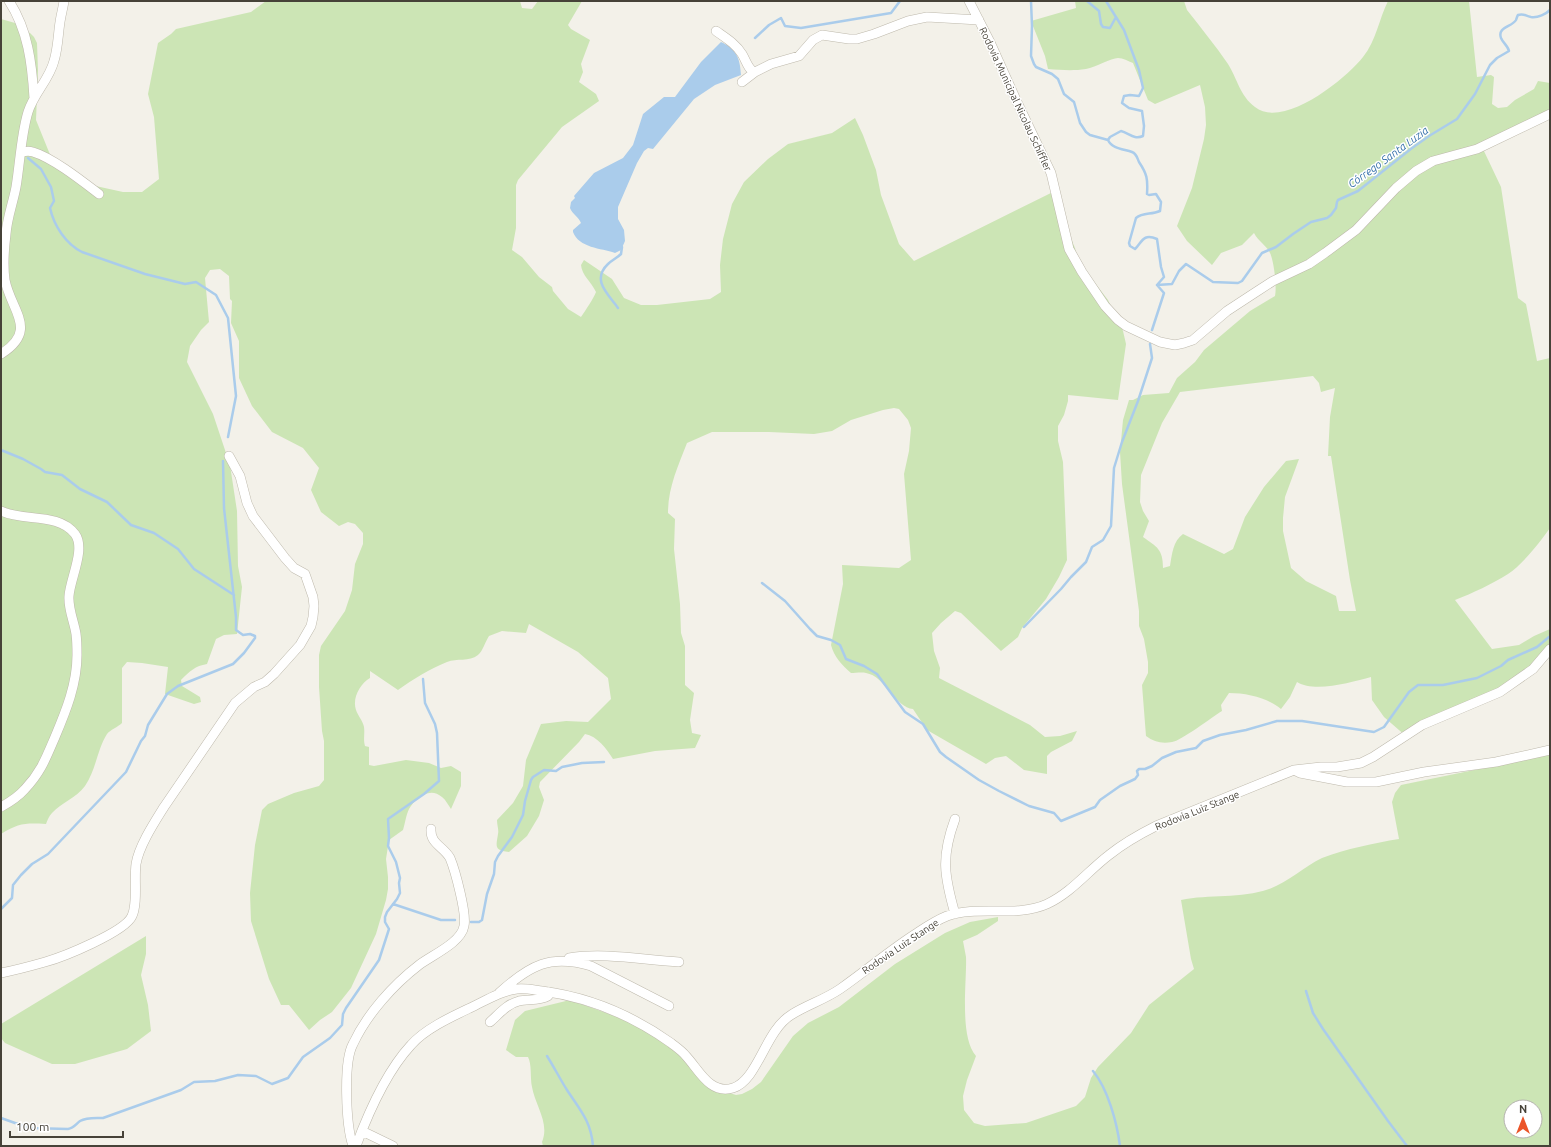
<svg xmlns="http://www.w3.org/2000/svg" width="1551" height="1147" viewBox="0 0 1551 1147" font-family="Ubuntu,sans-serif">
  <rect width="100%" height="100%" fill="#f3f1e9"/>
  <path fill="#cce5b5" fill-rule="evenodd" d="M266 1H520L522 8 532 9 538 1H582L568 25 571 29 590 40 581 64 583 72 579 82 596 94 599 101 562 127 518 180 516 185V228L512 250 522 257 539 277 552 287 553 291 568 309 581 317C585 311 594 298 596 292 591 281 582 276 581 265L584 260 612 279 624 298 641 305H657L710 299 721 292 720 265 723 239 732 204 744 182 768 159 788 144 832 133 855 118 863 135 876 170 881 195 899 244 914 261 1057 190 1066 227 1075 248 1078 261 1108 300 1123 331 1126 344 1118 400 1068 395V401L1064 415 1058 426V441L1063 462 1067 560 1059 577 1046 599 1022 628 1018 637 1001 651 961 613 955 611 941 623 932 633 934 651 940 668 939 678 1030 725 1045 737 1060 736 1077 731 1072 741 1051 752 1047 756V774L1024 770 1006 756 995 758 986 764 927 730 913 709C896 708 885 676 866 673 862 672 855 673 851 673 842 665 834 657 831 645L843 584 842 565 899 568 911 560 904 474 909 451 911 428 908 420 899 409 894 408 883 410 851 420 832 431 814 434 769 432H712L687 443C678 466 668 488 668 513L675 519 674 549 680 604 681 633 685 646V685L694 693 690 720 692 733 701 735 695 748 655 751 613 759C607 749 597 736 585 734L579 742 540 782 539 787 544 800 539 816 527 836 509 852C494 850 496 847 498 834 499 830 497 825 497 820L513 803 523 786 526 760 541 724 566 721 588 722 611 699 608 678 578 652 529 624 526 633 502 631 489 636C485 642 483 651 478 655 469 662 457 658 447 662 430 669 413 679 398 690L370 671V678C360 684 352 698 356 710 358 716 363 721 364 727 365 734 363 739 365 746L369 747V765L374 766 406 760 429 763 441 768 451 766 461 772V786L451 809C448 805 446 800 442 797 430 786 415 798 409 809 406 815 405 824 403 830L389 840 386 859 388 877V889L386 900 376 934 351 988 332 1012 320 1020 309 1030 289 1005H281L269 979 251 921 250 893 255 845 262 810 268 804 294 793 319 786 324 780V741L322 731 319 687V655L321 646 345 611 352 590 355 564 363 544V533L355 524 348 522 339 526 321 512 311 490 319 468 303 448 272 432 252 406 239 378V341L231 323 232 301 230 299 229 276 220 269 210 270 205 278 209 322 201 330 190 346 187 362 213 414 230 465 237 511 238 566 242 587 237 634 224 635 216 639 207 664C195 666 190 671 181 680L182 686 200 697 201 702 194 704 165 694 168 667 142 663 127 662 122 668V723C118 727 110 730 107 734 97 750 96 770 85 786 76 798 61 803 52 813 49 816 47 821 46 824 25 823 19 823 1 834V19L15 23 30 33 34 37 37 43 38 71 36 120 51 157 82 183 123 192H142L159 179 154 117 148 94 158 43 171 34 176 29 251 12Z
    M1075 1H1184L1187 10C1201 28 1215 45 1228 64 1237 78 1240 96 1255 107 1283 130 1347 78 1363 57 1376 41 1379 19 1388 1H1469L1477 77 1491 75 1494 77 1492 104 1498 108 1507 107 1515 100 1534 89 1538 81 1550 83V116L1483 149 1501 187 1518 298 1526 304 1537 361 1550 358V528C1541 541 1522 565 1508 574 1492 584 1473 593 1455 600L1492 649 1519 645 1534 636 1550 629V653L1529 672 1407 737 1384 717 1372 700 1371 677C1352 682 1315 693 1297 682L1290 697 1281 709C1268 698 1247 693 1229 693L1221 705 1222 711C1212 717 1181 741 1172 742 1162 744 1154 742 1146 736L1142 685 1148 673V662L1144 639 1139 626V611L1122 484 1120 452 1123 420 1129 400H1133L1143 395 1169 393 1177 378 1195 362 1204 350 1250 311 1275 296C1277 287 1274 261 1270 253 1268 247 1258 241 1254 233L1242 245 1221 253 1212 265 1187 241 1177 226 1192 188 1204 139 1206 125 1205 107 1200 85 1155 104 1148 100 1133 63C1128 61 1123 58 1118 58 1111 58 1096 67 1086 69 1073 71 1061 70 1048 69L1045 56 1031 21 1076 8ZM1313 376 1319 383 1321 392 1335 388 1330 417 1328 456H1331L1350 580 1356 611H1339L1336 596 1306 581 1291 568 1283 531V518L1285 497 1299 459 1286 461 1264 487 1245 517 1233 549 1224 554 1183 534C1173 541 1172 554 1170 566L1163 568C1163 549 1157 547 1143 537L1149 521 1143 511 1140 502 1141 475 1162 423 1180 392Z
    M1550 752V1146H543L542 1142C550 1123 535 1105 532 1087 530 1078 532 1064 528 1057H516L506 1050 515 1020 525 1011 570 1000 612 1015 673 1042 717 1089 736 1095 742 1094 752 1089 761 1082 793 1036 808 1023 839 1007 895 964 945 933 970 922 998 917V921L977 935 963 941C964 946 965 952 966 957 967 981 959 1037 976 1056L967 1080 963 1096 964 1110 974 1123 985 1126 1026 1123 1076 1106 1085 1097 1091 1078 1098 1067 1131 1033 1149 1005 1194 969 1191 959 1181 900C1209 894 1241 899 1269 889 1287 883 1305 866 1322 858 1346 849 1374 843 1399 839L1392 802 1395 793 1401 785 1523 760ZM1511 1107H1535V1131H1511Z
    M146 936V954L141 975 148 1005 151 1031 127 1049 75 1064H52L5 1043 1 1038V1024Z"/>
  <path fill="#aacceb" d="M721 42C736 49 740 57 741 75L715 85 694 99 653 149 648 148 644 151 637 163 618 207V219L624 230 625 241 621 250 615 253C601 248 579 248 573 232V230L581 223C579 217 572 214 570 208L571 202 575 198 574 196 594 173 623 158 633 145 643 114 664 97H675L701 62Z"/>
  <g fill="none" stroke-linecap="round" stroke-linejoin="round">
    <path stroke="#aacceb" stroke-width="2.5" d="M1031 1 1032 26 1031 56 1034 64 1036 67 1052 74 1058 79 1064 94 1074 102 1080 123 1086 132 1090 135 1108 140
      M1087 1 1099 11 1101 24 1103 27 1110 28 1116 17
      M1106 1 1124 30 1139 70 1143 88 1139 96 1130 95 1124 96 1122 103 1129 108 1142 111 1144 126 1143 136C1134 140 1129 133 1121 131L1110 137 1108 140
      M755 38 769 25 781 18 785 26 801 28 891 13 900 1
      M1108 140C1112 149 1124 149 1132 152 1137 154 1137 158 1139 162 1147 174 1148 179 1147 194L1149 195 1156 194 1161 202 1160 211C1151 215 1143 212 1136 218L1129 243 1130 246 1135 249C1142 242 1143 233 1157 239L1161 267 1164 277 1157 285
      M28 158 41 169 51 187 54 201 50 208C54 226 66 244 82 252L145 274 185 284 196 282 216 295 228 318 236 396 228 437
      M1157 285 1172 284 1179 271 1186 264 1213 282 1238 283 1242 281 1262 253 1276 247 1293 234 1311 222 1327 218 1331 215 1336 208 1337 202 1338 200 1358 191 1412 148 1429 136 1457 119 1475 94 1490 65 1497 58 1509 51C1508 46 1503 43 1501 38 1497 27 1512 27 1516 20 1517 18 1517 16 1518 15 1524 13 1525 16 1531 17 1538 18 1546 14 1550 10
      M618 308C608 294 591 280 608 264 612 260 617 258 621 254L622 247
      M1152 330 1164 293 1157 285
      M1 450 23 459 41 469 45 472 62 475 80 489 107 502 131 525 154 533 178 549 194 569 234 595
      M762 583 785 601 810 629 817 636 831 640 840 645 846 659 864 666 877 674 905 712 923 724 940 752 946 757 979 780 999 791 1029 806 1054 813 1061 821 1095 807 1100 800 1120 786 1135 779 1138 775 1137 771 1139 769H1145L1152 766 1162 758 1176 752 1196 748 1203 741 1220 735 1246 730 1277 721H1302L1374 732 1384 727 1409 692 1418 685H1443L1477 678 1501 666 1508 660 1537 647 1549 637
      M1024 627 1061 589 1071 577 1086 562 1092 547 1103 540 1111 526 1114 468 1122 442 1138 401 1152 358 1150 344
      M393 904 441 920H455
      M1 909 12 898 13 885 21 875 32 864 48 854 126 772 141 741 145 736 148 725 167 694 178 686 233 664 244 653 255 638V636L250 634 243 635 236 630V617L224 508 223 461
      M471 922H479L482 920 487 894 494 874 495 862 498 856 512 837 523 815 525 801 531 780 533 777 544 770 556 771 562 767 582 763 604 762
      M1306 991 1313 1013 1323 1029 1388 1121 1407 1146
      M547 1056C554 1067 560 1079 567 1090 580 1110 591 1121 593 1146
      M1093 1071C1108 1089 1117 1123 1120 1146
      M1 1118 29 1128 68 1129C74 1128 76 1124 80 1121 87 1117 95 1118 103 1118L181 1090 194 1082 215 1081 238 1075 256 1076 272 1084 288 1078 303 1057 330 1038 342 1025 343 1014 346 1008 379 960 389 929 385 922V917L387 912 397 899 400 893 399 883 400 878 396 862 388 846 389 838 388 819 424 794 439 781 437 733 435 724 425 703 423 679"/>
    <defs>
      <path id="minor" d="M9 1C28 30 32 64 34 98
        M969 1 990 42 1017 102 1051 173 1069 249 1082 272 1105 306 1118 320 1126 326 1160 342 1175 345 1184 343 1193 340 1227 311 1256 292 1273 281 1309 264 1325 253 1356 230 1396 188 1416 171 1433 161 1477 149 1550 114
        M716 31C726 38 736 44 742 54 746 60 748 70 755 72
        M742 82 755 72 771 64 799 56 813 40 822 35 849 39H857L874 34 908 21 927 17 979 20
        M21 153C25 151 29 151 33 152 53 158 82 181 99 194
        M1 354C39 330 11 311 5 280 3 265 4 250 6 234 7 218 13 203 16 187 20 163 21 135 28 112 34 93 49 80 54 61 58 48 58 35 60 22 61 15 63 8 64 1
        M1 511C23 522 58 512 75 534 86 549 70 579 69 596 68 609 74 621 76 634 77 641 77 649 77 655 77 684 66 711 55 737 46 758 41 772 25 789 18 797 10 802 1 807
        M1296 771 1300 773 1347 782H1376L1424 772 1496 762 1550 750
        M955 914C944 875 941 857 955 819
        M569 958C603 952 644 960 679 962
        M1 973C16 970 31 966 45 962 63 957 125 932 132 916 138 903 134 879 136 864 139 846 154 823 164 807L235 703 254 687 265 682 274 674 300 645 311 626 313 617 314 606 313 597 305 574 294 568 285 558 253 516 247 503 240 476 229 456
        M499 993C530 965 550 954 591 966L669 1006
        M490 1022C499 1014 507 1004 519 1001 528 999 540 1001 548 996L549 992
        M362 1131 393 1146
        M353 1146C346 1126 343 1062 353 1044 367 1014 393 985 419 965 432 955 461 943 464 926 467 914 455 870 450 858 443 846 430 844 431 829
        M356 1146C369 1111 386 1072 411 1045 425 1029 451 1017 470 1008 485 1001 500 991 517 989 525 988 534 990 542 991 588 997 633 1016 671 1043 676 1047 682 1051 686 1056 699 1070 710 1095 733 1088 758 1080 765 1031 791 1015 806 1005 824 1000 840 989 866 971 890 950 917 933 926 927 937 920 947 916 979 905 1016 918 1047 904 1071 893 1088 871 1109 855 1124 843 1140 834 1156 826L1294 770 1321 767H1337L1361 763 1373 757 1422 725 1500 692 1533 669 1550 649"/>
    </defs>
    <use href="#minor" stroke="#beb9ac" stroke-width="10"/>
    <use href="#minor" stroke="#fff" stroke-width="9"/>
  </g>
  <g text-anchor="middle" stroke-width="3" stroke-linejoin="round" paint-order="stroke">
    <g font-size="10" fill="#464238" stroke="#fff">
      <text transform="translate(1016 99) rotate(65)" y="4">Rodovia Municipal Nicolau Schiffler</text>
      <text transform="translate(1197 810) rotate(-22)" y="4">Rodovia Luiz Stange</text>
      <text transform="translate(900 946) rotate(-34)" y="4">Rodovia Luiz Stange</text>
    </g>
    <g font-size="11" font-style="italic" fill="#3872ab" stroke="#fff">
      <text transform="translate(1388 157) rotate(-36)" y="4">Córrego Santa Luzia</text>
    </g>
  </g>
  <rect width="1551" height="1147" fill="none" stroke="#464238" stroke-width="4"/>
  <g transform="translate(1523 1119)"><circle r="19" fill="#ffffff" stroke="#b5b3af"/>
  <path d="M0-3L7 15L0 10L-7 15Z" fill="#eb5428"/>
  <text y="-6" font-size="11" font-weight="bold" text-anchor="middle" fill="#464238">N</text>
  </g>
  <path d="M10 1131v6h113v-6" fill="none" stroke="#464238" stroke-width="2"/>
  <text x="16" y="1131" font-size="12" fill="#464238" stroke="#ffffff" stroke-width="3" paint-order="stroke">100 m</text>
</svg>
